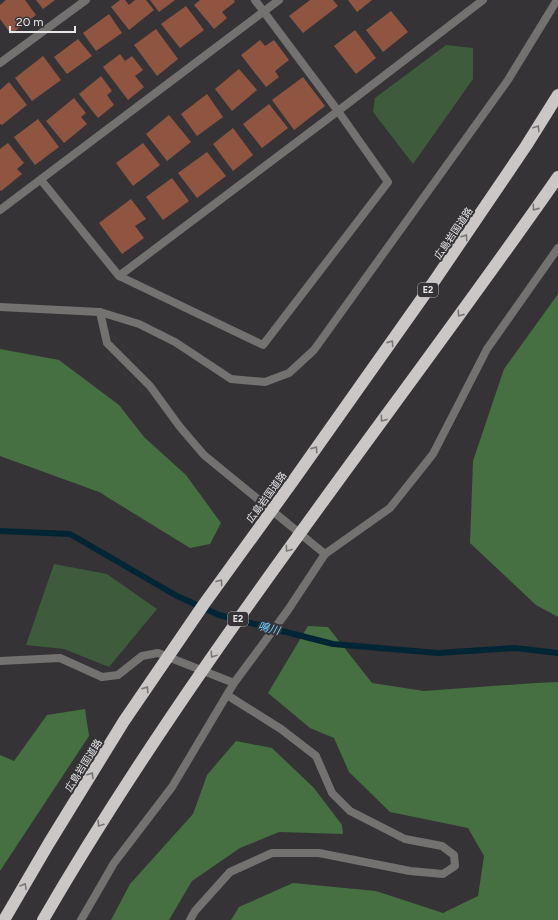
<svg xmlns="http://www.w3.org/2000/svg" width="558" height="920" viewBox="0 0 558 920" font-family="Figtree,'Noto Sans JP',sans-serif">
  <rect width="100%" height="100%" fill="#353336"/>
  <path fill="#3e5b3c" d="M446 45 473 48V79L413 164 373 112 375 98Z
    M54 564 107 574 157 609 109 667 64 649 26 645Z"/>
  <path fill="#466f42" d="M558 294V617L536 605 470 543 473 461 504 369Z
    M0 349 59 360 119 405 144 437 186 475 221 523 210 544 190 548 99 492 0 456Z
    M308 626 328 627 372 683 424 691 536 683 558 682V920H231L239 907 293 883 376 891 443 913 478 896 484 856 468 828 390 812 349 772 334 738 310 728 268 693Z
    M85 709 89 736 0 871V755L14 761 47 715Z
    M236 741 272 748 314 788 342 825 343 834 279 832 240 848 192 881 169 920H111L130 884 193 814 207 775Z"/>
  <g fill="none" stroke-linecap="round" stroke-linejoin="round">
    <path stroke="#002635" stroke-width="6" d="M0 531 70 534 177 596 219 615 333 644 438 653 515 648 558 653"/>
  </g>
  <path fill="#905541" d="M6 0H25L36 15 11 34 0 19V5Z
    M36 0H55L43 9Z
    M120 0H125L129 5 135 0H146L154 10 129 30 111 7Z
    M150 0H175L159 12Z
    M200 0H234L235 2 222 12 227 18 214 29 194 5Z
    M310 0H333L338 6 303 33 289 16Z
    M348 0H372L357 12Z
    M186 6 204 30 180 48 161 24Z
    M391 11 408 32 383 52 366 30Z
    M109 14 122 33 96 51 83 33Z
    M156 29 178 59 157 76 134 45Z
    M355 30 376 58 356 74 334 46Z
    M78 39 92 56 67 74 54 57Z
    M260 40 265 46 274 40 289 60 275 71 279 77 266 87 241 55Z
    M120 54 125 61 132 56 143 70 135 76 144 87 128 100 103 67Z
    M43 56 61 80 32 101 15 78Z
    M239 69 257 90 232 111 215 89Z
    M101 76 112 91 107 95 114 105 98 118 79 94Z
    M303 77 325 106 294 130 272 100Z
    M9 82 27 105 2 125 0 124V90Z
    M207 94 223 117 197 136 181 114Z
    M74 98 86 113 81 117 87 124 64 143 46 121Z
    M269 104 288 128 262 148 243 124Z
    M169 115 191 142 167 161 146 134Z
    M38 119 59 147 35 165 14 137Z
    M233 128 253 155 233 171 213 144Z
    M8 143 24 163 17 169 22 174 1 191 0 190V149Z
    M143 143 160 165 133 186 116 163Z
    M207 152 226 176 197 198 178 173Z
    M172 178 189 201 163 220 146 197Z
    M131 199 146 219 135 226 144 238 122 254 99 223Z"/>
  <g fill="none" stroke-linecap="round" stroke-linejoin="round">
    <path stroke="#747271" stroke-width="8" d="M190 920 195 911 230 872 272 853H319L410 871 443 874 455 866 454 855 442 846 405 839 350 811 332 793 316 756 281 729 227 695"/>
    <path stroke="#747271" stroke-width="8" d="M0 63 86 0
      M41 180 119 276 263 345 388 182 338 111 255 0
      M0 210 279 0
      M119 276 338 111 483 0
      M0 307 100 312 139 324 175 342 231 379 265 382 289 373 314 350 508 80 557 0
      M100 312 107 343 150 386 180 427 204 455 325 554
      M0 661 60 658 102 677 118 675 142 656 158 653 234 683
      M81 920 114 863 172 787 234 683 288 610 325 554 390 508 433 454 487 349 558 248"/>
    <path stroke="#cbc7c6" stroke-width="12" d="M4 920 49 843 124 721 204 604 293 481 435 280 526 146 558 95
      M43 920C194 659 386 424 558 177"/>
  </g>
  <defs><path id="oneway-chevron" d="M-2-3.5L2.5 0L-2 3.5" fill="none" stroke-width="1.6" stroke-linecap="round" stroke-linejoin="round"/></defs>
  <g stroke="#787677">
    <use href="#oneway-chevron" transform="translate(537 128) rotate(-58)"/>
    <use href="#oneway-chevron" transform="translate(535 208) rotate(125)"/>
    <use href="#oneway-chevron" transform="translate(465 237) rotate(-56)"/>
    <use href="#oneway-chevron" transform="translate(460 314) rotate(125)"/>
    <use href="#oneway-chevron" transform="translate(391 343) rotate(-55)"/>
    <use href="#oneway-chevron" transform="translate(383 419) rotate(126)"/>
    <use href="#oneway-chevron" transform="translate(315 449) rotate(-55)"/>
    <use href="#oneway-chevron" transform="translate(288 549) rotate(126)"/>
    <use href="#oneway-chevron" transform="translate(220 582) rotate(-54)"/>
    <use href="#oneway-chevron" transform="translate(213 655) rotate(124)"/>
    <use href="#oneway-chevron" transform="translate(146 689) rotate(-56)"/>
    <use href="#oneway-chevron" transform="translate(91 775) rotate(-58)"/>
    <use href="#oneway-chevron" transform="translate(100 824) rotate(123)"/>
    <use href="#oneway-chevron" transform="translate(24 886) rotate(-60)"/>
  </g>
  <g text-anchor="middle" stroke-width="4" stroke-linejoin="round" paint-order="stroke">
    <g fill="#353336" stroke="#b2b0b3" stroke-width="1">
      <rect x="418" y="283" width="20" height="14" rx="3"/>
      <rect x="228" y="612" width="20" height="14" rx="3"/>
    </g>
    <g font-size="9" font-weight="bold" fill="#e7e6e8">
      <text x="428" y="293">E2</text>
      <text x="238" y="622">E2</text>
    </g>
    <g font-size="10" fill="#e7e6e8" stroke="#353336">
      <text transform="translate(453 233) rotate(-56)" y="4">広島岩国道路</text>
      <text transform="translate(266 497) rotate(-54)" y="4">広島岩国道路</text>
      <text transform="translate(83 765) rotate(-58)" y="4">広島岩国道路</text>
    </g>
    <g font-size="11" font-style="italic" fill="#6bd2fe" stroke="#353336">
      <text transform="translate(269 628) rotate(14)" y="4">鳴川</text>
    </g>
  </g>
  <path d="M10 26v6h65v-6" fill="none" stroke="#e7e6e8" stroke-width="2"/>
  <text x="16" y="26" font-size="12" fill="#e7e6e8" stroke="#353336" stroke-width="3" paint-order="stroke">20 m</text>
</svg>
